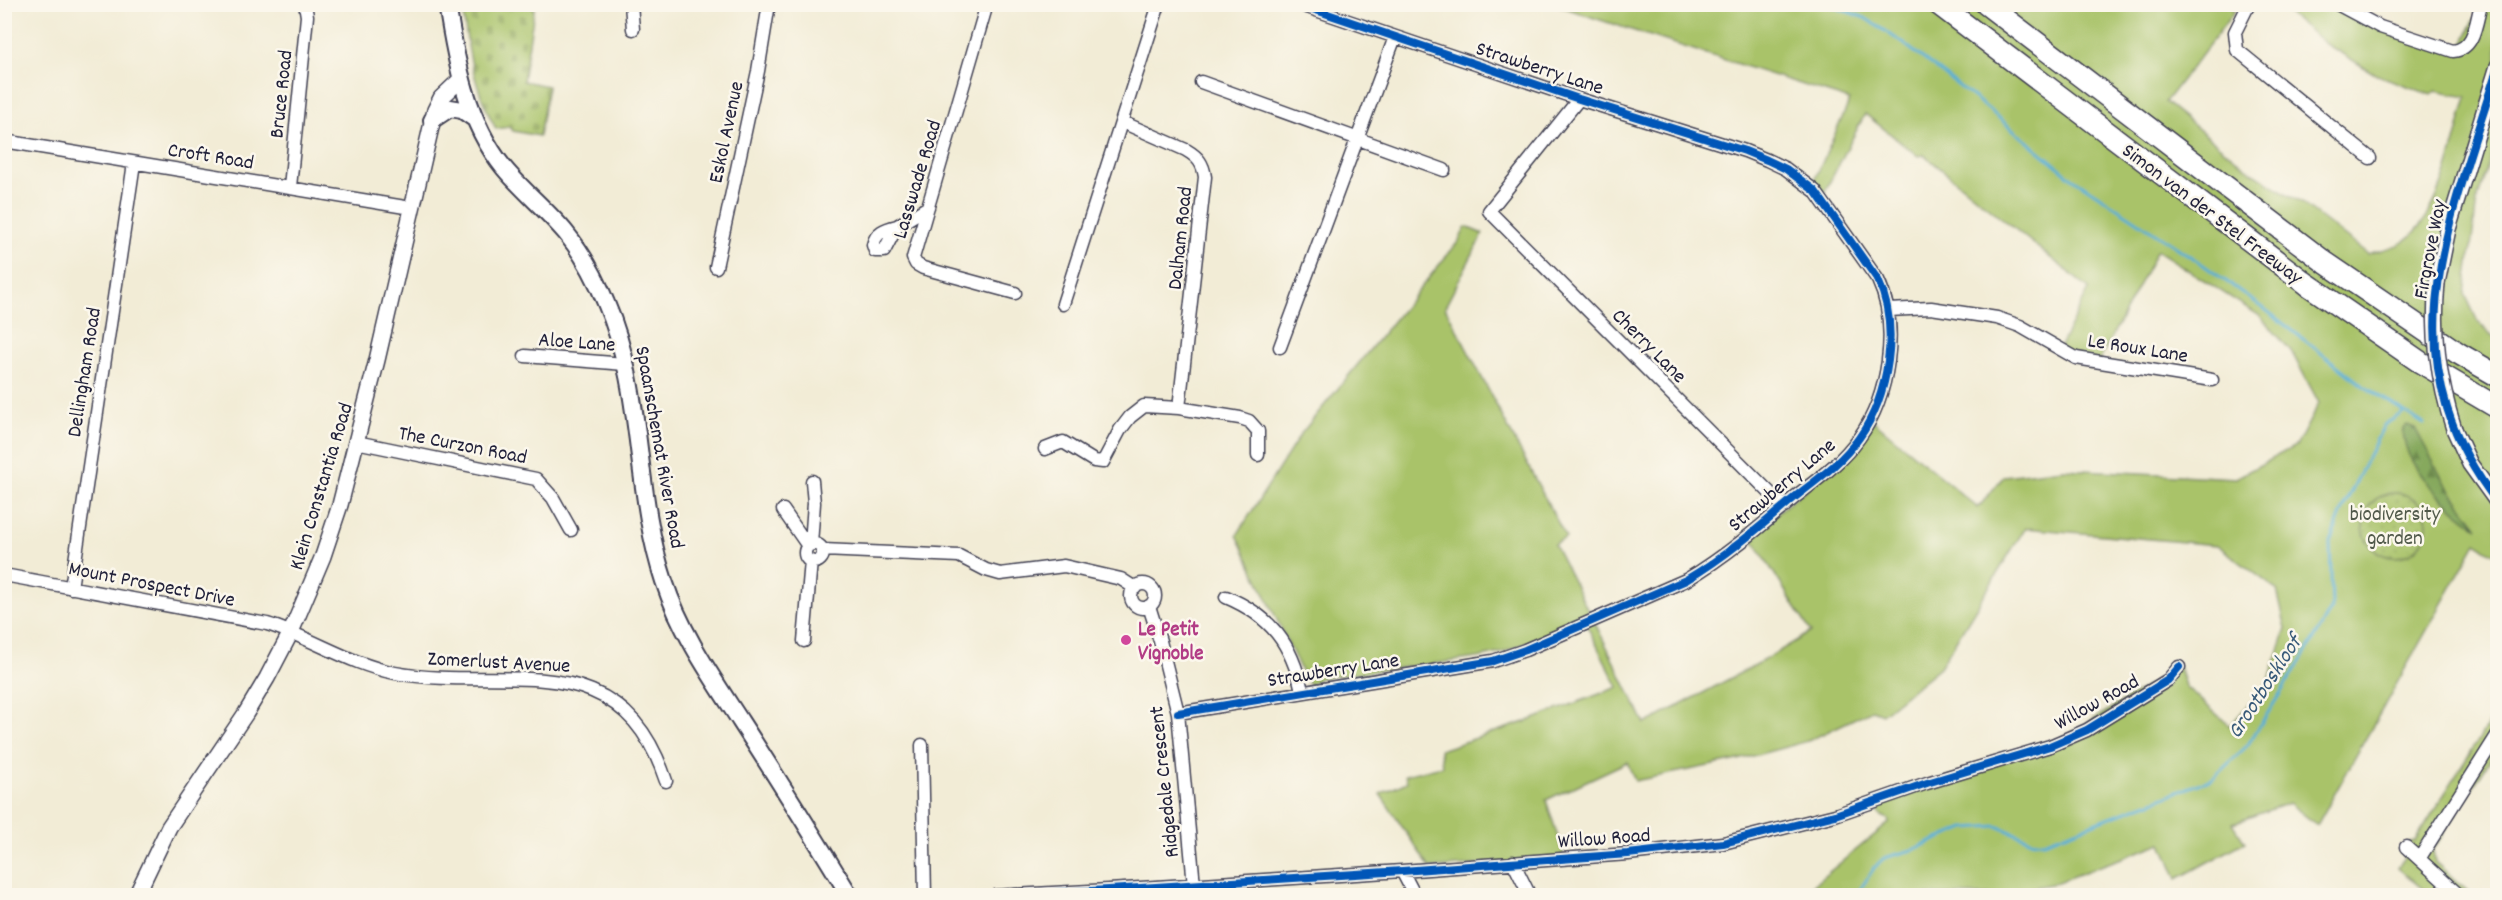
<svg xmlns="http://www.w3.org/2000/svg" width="2502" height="900" viewBox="0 0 2502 900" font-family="Dekko,sans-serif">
  <defs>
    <pattern id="forest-firs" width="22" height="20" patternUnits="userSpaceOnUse" patternTransform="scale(1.5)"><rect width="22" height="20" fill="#86a95d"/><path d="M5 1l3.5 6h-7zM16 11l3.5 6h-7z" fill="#6d894e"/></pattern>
    <pattern id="cemetery-stones" width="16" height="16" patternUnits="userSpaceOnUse" patternTransform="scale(1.5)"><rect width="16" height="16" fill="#a9c369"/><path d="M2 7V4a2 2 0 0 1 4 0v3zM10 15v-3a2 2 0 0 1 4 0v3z" fill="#91a75c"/></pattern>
    <pattern id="garden-dots" width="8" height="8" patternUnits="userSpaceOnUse" patternTransform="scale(1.5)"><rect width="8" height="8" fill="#a9c369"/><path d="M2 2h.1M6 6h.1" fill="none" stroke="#91a75c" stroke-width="1.8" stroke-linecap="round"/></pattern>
  </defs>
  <rect width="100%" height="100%" fill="#fbf7ec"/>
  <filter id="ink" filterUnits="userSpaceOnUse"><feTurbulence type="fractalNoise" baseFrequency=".0167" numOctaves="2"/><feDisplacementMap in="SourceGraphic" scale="12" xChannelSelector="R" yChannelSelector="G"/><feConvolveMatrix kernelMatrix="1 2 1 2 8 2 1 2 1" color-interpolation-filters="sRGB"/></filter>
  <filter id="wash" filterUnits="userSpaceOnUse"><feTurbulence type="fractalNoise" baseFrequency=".008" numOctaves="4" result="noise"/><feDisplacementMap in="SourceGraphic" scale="24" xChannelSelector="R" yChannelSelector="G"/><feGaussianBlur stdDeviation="1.35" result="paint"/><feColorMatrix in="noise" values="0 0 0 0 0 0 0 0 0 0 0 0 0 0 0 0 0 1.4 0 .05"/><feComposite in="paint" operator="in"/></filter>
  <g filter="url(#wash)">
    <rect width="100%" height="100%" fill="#f2ecd6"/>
    <path fill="#a9c369" stroke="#667252" stroke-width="1.5" d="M1557 5H2226L2235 11 2165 102 2251 171 2303 204 2368 254C2379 250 2394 248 2403 242 2441 219 2455 138 2467 97L2435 91 2431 95 2375 74 2326 44 2278 5H2337L2354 15 2460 50 2481 5H2497V66L2486 103 2497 107V135L2477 201 2465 294 2478 322 2497 340V556L2476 543 2317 825 2289 803 2233 823 2245 842 2177 879 2162 843 2055 883 1998 895H1801L1889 823 1888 819 1880 815 1875 801 2050 746 2179 667 2185 686 2230 726 2269 681 2286 629 2277 590 2217 545 2025 528 1940 667 1882 714 1872 710 1808 741 1738 760 1635 781 1627 762 1546 800 1565 859 1430 868 1380 794 1407 782 1405 775 1442 766 1440 750 1528 721 1618 687 1586 624 1594 621 1645 724 1759 663 1811 632 1750 535 1832 468 1870 418 1978 508 2004 476 2063 469 2236 478 2297 445 2319 403 2291 351 2260 316 2157 250 2099 361 2058 350 2089 289 1924 155 1918 156 1865 114 1821 199 1811 188 1850 100 1594 18Z
      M1466 227 1483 234 1445 307 1566 538 1554 544 1591 616 1504 652 1478 658 1320 678 1310 685 1305 679 1237 535 1300 435 1458 242Z
      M2497 710V749L2433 850 2435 862 2472 895H2430L2398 868 2404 858 2402 853 2410 842 2415 841Z"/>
    <path fill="url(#forest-firs)" stroke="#54664c" stroke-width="1.5" d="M2407 425 2415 428 2444 482 2478 527C2452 510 2398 463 2404 428Z"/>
    <path fill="url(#cemetery-stones)" stroke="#667252" stroke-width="1.5" d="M462 5H535L523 81 548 86 539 136 513 131 509 127 496 129C473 87 468 51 462 5Z"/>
    <path fill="url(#garden-dots)" stroke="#667252" stroke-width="1.5" d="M2363 525a32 32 0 1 1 64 0a32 32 0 1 1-64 0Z"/>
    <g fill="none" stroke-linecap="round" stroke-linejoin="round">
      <path stroke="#58afd5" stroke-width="3" d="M1827 4 1865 18 1903 43 1977 100 2072 178 2202 264 2262 307 2362 385 2424 424
        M1856 896 1874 868 1884 858 1912 850 1965 828 1997 826 2030 840 2044 842 2212 779 2247 746 2307 651 2332 608 2330 542 2345 504 2384 425 2404 412"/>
    </g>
  </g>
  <g filter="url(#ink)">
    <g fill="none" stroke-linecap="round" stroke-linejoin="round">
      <defs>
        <path id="minor" d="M631 4 633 29
          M987 4 913 258 916 264 923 268 1015 293
          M2249 4 2235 32 2237 50 2370 158
          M2337 4 2380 27 2453 51C2475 49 2476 22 2481 4
          M1201 82 1444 170
          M1579 99 1489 211 1784 507
          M1122 122 1186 150C1198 157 1203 163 1205 177L1179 408
          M4 141 411 208
          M290 187 307 16 305 4
          M897 226C885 229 876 232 873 245L875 251H884L897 226 928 207
          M716 267 758 71 769 4
          M1063 304 1159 4
          M1888 310 1931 308 1997 318 2020 326 2076 358 2212 380
          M1280 347 1395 37
          M525 356 625 364
          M356 442 536 479 553 498 571 530
          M1045 449 1063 442 1094 461 1103 462 1120 430 1130 417 1144 406 1179 408 1240 418 1249 421 1258 431V455
          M783 510 808 546
          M805 553a9 9 0 1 1 18 0a9 9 0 1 1-18 0Z
          M811 544 814 503 812 481
          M823 550 959 556 986 570 1000 574 1064 566 1121 579 1135 588
          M4 575 267 624C311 637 349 664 395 673 506 693 619 639 666 781
          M1131 596a12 12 0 1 1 24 0a12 12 0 1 1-24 0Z
          M71 588 134 163
          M1226 597C1271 616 1292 644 1302 691
          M1149 606 1160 641 1178 713 1194 885
          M804 641 811 561
          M1178 713 1493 661 1525 650 1686 580C1725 557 1760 527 1795 497 1818 479 1842 462 1859 438 1889 396 1900 326 1878 280L1815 191 1786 169 1767 160 1745 151 1579 99 1298 4
          M922 745 925 896
          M2406 847 2460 896
          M2419 859 2498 734
          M1513 862 1530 896
          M1402 871 1415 896
          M994 896 1109 890 1402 871 1628 854 1723 843 1835 815 1927 783 2050 746 2087 730 2168 680 2179 667"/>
        <path id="tertiary" d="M2437 283 2448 229 2498 66
          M2454 429 2470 464 2498 503
          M136 896 169 827 246 713 267 678 291 632 323 556 340 505 377 360 435 110 441 98 461 79"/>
        <path id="secondary" d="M447 4C456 62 467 122 504 168 523 191 547 210 566 233 583 254 596 278 606 303 644 390 634 491 664 581 681 633 712 677 741 722 778 779 814 837 850 896
          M432 120 450 108 462 110 475 119"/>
        <path id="motorway" d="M1938 4 2307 284 2420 362 2498 408
          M1986 4 2326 263 2458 353 2498 376"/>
      </defs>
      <use href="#minor" stroke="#414052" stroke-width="15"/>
      <use href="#tertiary" stroke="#414052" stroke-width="18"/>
      <use href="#secondary" stroke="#414052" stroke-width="20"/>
      <use href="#motorway" stroke="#414052" stroke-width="24"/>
      <use href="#minor" stroke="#fff" stroke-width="12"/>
      <use href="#tertiary" stroke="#fff" stroke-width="15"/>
      <use href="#secondary" stroke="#fff" stroke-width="16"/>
      <use href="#motorway" stroke="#fff" stroke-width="21"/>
      <defs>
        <path id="tertiary-bridge" d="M2437 283C2432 334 2438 380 2454 429"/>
      </defs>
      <use href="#tertiary-bridge" stroke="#414052" stroke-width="18" stroke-linecap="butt"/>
      <use href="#tertiary-bridge" stroke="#fff" stroke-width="15"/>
      <defs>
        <path id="cycleway" d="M2498 66C2451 222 2384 356 2498 503
          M1178 713 1493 661 1525 650 1686 580C1725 557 1760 527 1795 497 1818 479 1842 462 1859 438 1889 396 1900 326 1878 280L1815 191 1786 169 1767 160 1745 151 1579 99 1298 4
          M994 896 1109 890 1402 871 1628 854 1723 843 1835 815 1927 783 2050 746 2087 730 2168 680 2179 667"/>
      </defs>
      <use href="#cycleway" stroke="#fbf7ec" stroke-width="11"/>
      <use href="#cycleway" stroke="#0057b8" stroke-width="8"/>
    </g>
  </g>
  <circle fill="#d1479c" stroke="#fbf7ec" stroke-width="2" cx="1126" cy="640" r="6"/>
  <g text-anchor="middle" stroke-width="5" stroke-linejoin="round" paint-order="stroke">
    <g font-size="21" fill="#22223b" stroke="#fbf7ec">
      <text transform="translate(1540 67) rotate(18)" y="7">Strawberry Lane</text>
      <text transform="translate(280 94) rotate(-84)" y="7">Bruce Road</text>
      <text transform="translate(725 132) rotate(-78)" y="7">Eskol Avenue</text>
      <text transform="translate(211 155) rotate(9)" y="7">Croft Road</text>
      <text transform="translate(916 179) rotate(-73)" y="7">Lasswade Road</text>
      <text transform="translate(2213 213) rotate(37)" y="7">Simon van der Stel Freeway</text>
      <text transform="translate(1179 238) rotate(-84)" y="7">Dalham Road</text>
      <text transform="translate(2429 249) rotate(-79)" y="7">Firgrove Way</text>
      <text transform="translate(577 341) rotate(4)" y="7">Aloe Lane</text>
      <text transform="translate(1650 345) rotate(45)" y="7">Cherry Lane</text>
      <text transform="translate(2138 347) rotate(9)" y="7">Le Roux Lane</text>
      <text transform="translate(83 372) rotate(-81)" y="7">Dellingham Road</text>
      <text transform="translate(463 444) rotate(11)" y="7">The Curzon Road</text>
      <text transform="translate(661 447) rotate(80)" y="7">Spaanschemat River Road</text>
      <text transform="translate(1781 484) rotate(-40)" y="7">Strawberry Lane</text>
      <text transform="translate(320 486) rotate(-73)" y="7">Klein Constantia Road</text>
      <text transform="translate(152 583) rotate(11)" y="7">Mount Prospect Drive</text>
      <text transform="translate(499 661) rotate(3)" y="7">Zomerlust Avenue</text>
      <text transform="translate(1333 669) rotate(-9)" y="7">Strawberry Lane</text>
      <text transform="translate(2096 701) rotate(-29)" y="7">Willow Road</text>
      <text transform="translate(1163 782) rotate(-96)" y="7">Ridgedale Crescent</text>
      <text transform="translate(1604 837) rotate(-4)" y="7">Willow Road</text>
    </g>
    <g font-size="21" fill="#515a4b" stroke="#fbf7ec">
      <text x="2395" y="520">biodiversity<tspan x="2395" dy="24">garden</tspan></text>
    </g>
    <g font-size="21" font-weight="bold" fill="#b23c85" stroke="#fbf7ec" text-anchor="start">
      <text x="1138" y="635">Le Petit<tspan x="1138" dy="24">Vignoble</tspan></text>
    </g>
    <g font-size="22" font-style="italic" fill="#385a79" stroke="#fbf7ec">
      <text transform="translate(2263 686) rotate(-57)" y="8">Grootboskloof</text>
    </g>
  </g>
  <rect width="2502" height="900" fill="none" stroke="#fbf7ec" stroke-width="24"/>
</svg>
